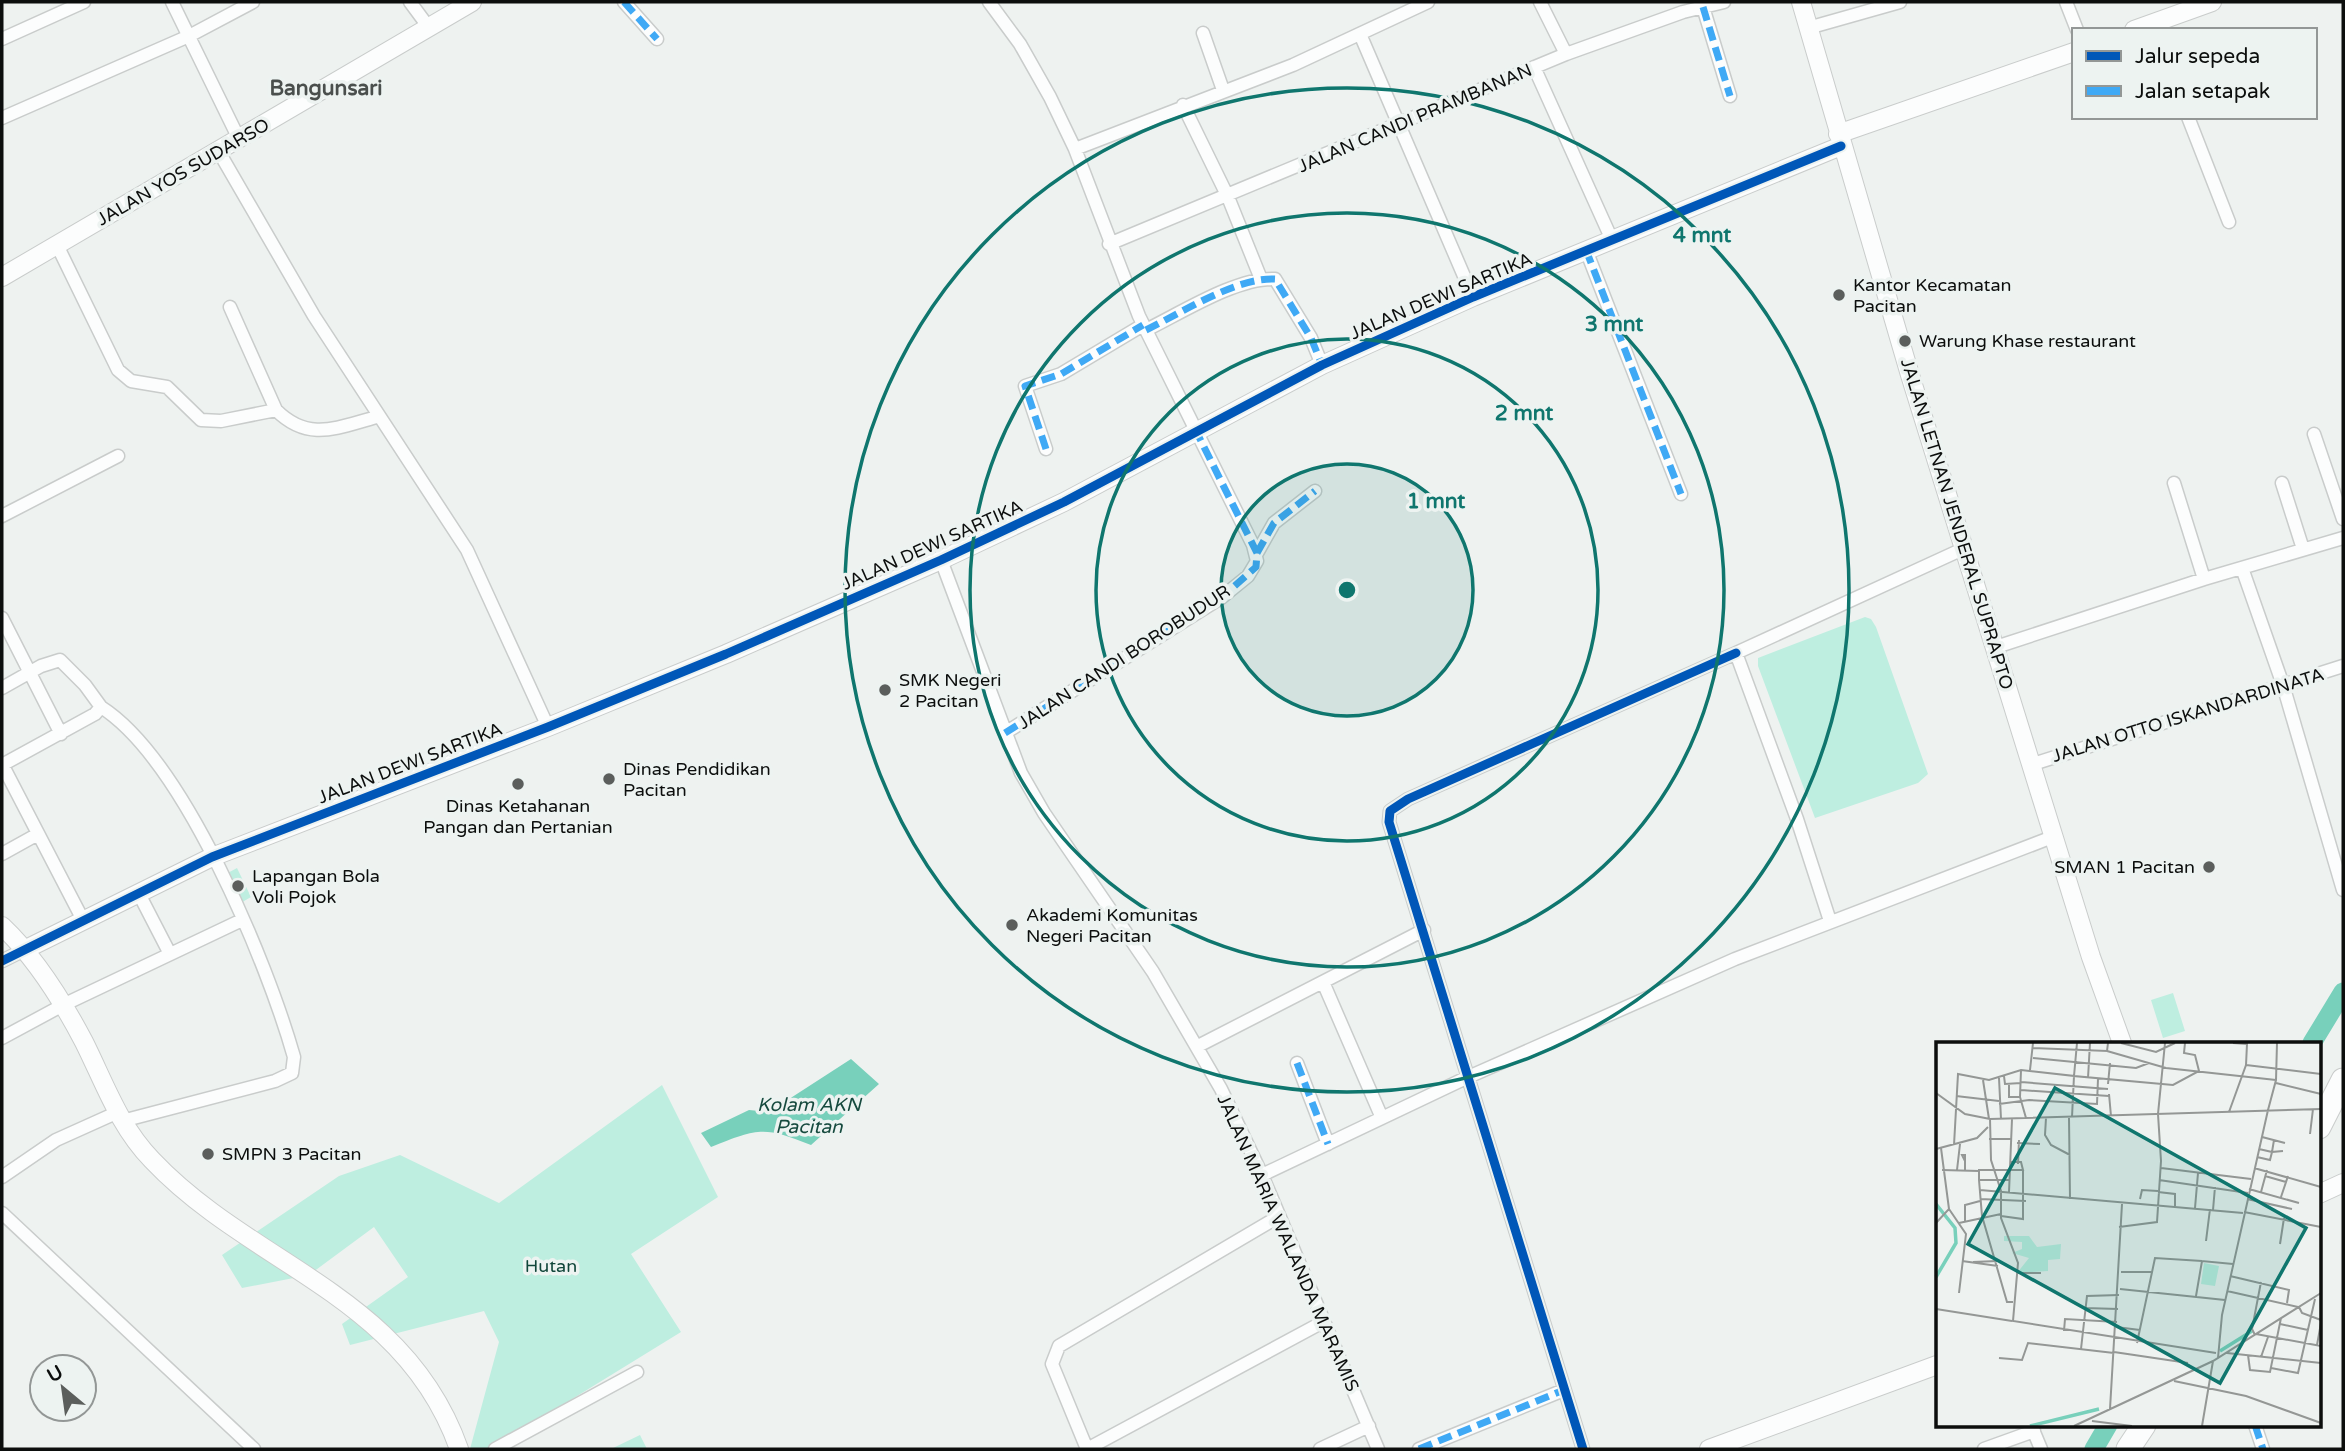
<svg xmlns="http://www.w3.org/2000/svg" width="2345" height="1451" viewBox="0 0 2345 1451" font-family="'Varela Round',sans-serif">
  <rect width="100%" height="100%" fill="#eef2f0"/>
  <path fill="#beeee0" d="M1865 617 1871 619 1876 627 1928 774 1918 783 1815 818 1758 666V658Z
    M237 868 251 897 239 904 224 875Z
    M2173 993 2185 1031 2163 1038 2151 1000Z
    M662 1085 718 1197 631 1254 681 1332 491 1449H470L499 1342 484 1311 350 1345 342 1324 408 1277 374 1227 309 1275 242 1288 222 1255 339 1176 400 1155 499 1203Z
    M640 1435 647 1449H611Z"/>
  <path fill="#78d0bb" d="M851 1059 879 1084 811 1145C764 1126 758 1128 711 1147L701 1133 749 1110 769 1112Z"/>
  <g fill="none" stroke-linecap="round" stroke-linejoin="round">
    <path stroke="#78d0bb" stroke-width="19" d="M2312 1043 2343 992
      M2094 1449 2108 1425"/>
    <defs>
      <path id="street" d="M172 2 239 139
        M410 2 430 29
        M624 2 657 39
        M989 2 1020 44 1050 97 1075 149 1139 316 1253 545 1257 561 1248 576 1221 598 1005 733
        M1540 2 1566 54
        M2066 2 2077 30
        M1703 7 1730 96
        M1808 28 1900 2
        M1203 33 1223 90
        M1360 34 1473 297
        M2 39 84 2
        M1534 67 1612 240
        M1183 105 1228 197 1261 279
        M2188 117 2229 222
        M2 118 189 36 253 2
        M1075 149 1293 65 1428 2
        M219 152 314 316 467 550 548 727
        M1109 244 1566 54 1683 12 1724 2
        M57 245 118 370 131 381 167 387 201 420 221 421 276 410C309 443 338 427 377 417
        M1586 250 1681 494
        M230 307 276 410
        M1146 330C1181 313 1237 277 1275 279L1311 338 1322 365
        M2314 434 2343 519
        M1046 449 1025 386 1061 374 1143 325
        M2174 483 2204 579
        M2282 483 2303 549
        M2 516 118 456
        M1257 553 1274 523 1315 491
        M941 560 1021 773 1044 813 1153 972 1221 1089 1262 1175 1378 1449
        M2242 568 2283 685 2343 890
        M2 618 61 734
        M1996 647 2204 579 2343 538
        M2 688 41 666 60 660 85 685 101 707 95 714 2 765
        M101 707C184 760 267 962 294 1057L292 1073 275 1081 122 1121
        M2 764 83 920
        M2033 764 2343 666
        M2 854 38 834
        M138 892 170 954
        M1830 921 1797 819 1736 653 1965 548
        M2 961 26 949
        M1323 982 1382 1118
        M2 1038 63 1005 242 920
        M1198 1046 1424 930
        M1297 1063 1328 1144
        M1262 1175 1466 1078 1735 959 2055 836
        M2 1177 56 1140 116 1113
        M2 1213 254 1449
        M2031 1425 2041 1449
        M2255 1425 2263 1449
        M495 1449 637 1372
        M1087 1449 1052 1364 1059 1346 1278 1217
        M1087 1449 1323 1322
        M1320 1449 1369 1426
        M1419 1449 1564 1390
        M1583 1449 1389 822 1390 811 1408 799 1736 653
        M1984 1449 2034 1431"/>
      <path id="secondary" d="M1801 2 1910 375 2091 957 2122 1043
        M2134 30 2212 2
        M1838 134 2074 52
        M2 277 472 2
        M2 926C36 958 62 1000 84 1042 105 1084 119 1126 152 1160 252 1266 405 1295 459 1449
        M26 949 212 857 548 727 726 654 941 560 1064 502 1322 365 1473 297 1841 146
        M2319 1194 2343 1183
        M1709 1449 1937 1365"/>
      <path id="highway" d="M2319 1127 2343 1080
        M2128 1449 2144 1425"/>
    </defs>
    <use href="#street" stroke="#c9cccb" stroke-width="15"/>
    <use href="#secondary" stroke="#c9cccb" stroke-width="20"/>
    <use href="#highway" stroke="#c9cccb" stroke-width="25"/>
    <use href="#street" stroke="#fcfdfd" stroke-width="12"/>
    <use href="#secondary" stroke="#fcfdfd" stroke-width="18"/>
    <use href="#highway" stroke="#fcfdfd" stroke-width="23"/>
    <path stroke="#3fa9f5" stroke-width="7" stroke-dasharray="14 7" stroke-linecap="butt" d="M624 2 657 39
      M1703 7 1730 96
      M1586 250 1681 494
      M1146 330C1181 313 1237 277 1275 279L1311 338 1322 365
      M1046 449 1025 386 1061 374 1143 325
      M1257 553 1274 523 1315 491
      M1005 733 1221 598 1256 567 1257 553 1197 433
      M1297 1063 1328 1144
      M2255 1425 2263 1449
      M1419 1449 1564 1390"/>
    <defs>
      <path id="cycleway" d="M2 961 212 857 548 727 726 654 941 560 1064 502 1322 365 1473 297 1841 146
        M1583 1449 1389 822 1390 811 1408 799 1736 653"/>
    </defs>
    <use href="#cycleway" stroke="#edf3f1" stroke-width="13"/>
    <use href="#cycleway" stroke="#0057b8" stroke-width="9"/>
  </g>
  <circle cx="1347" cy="590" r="126" fill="#0f766e" fill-opacity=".12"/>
  <g fill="none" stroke="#0f766e" stroke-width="3.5">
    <circle cx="1347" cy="590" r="126"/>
    <circle cx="1347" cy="590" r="251"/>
    <circle cx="1347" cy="590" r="377"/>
    <circle cx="1347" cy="590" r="502"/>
  </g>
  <g fill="#5b5e5c" stroke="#edf3f1" stroke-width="2.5">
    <circle cx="1839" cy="295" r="7"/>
    <circle cx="1905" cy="341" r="7"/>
    <circle cx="885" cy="690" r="7"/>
    <circle cx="609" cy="779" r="7"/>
    <circle cx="518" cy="784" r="7"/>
    <circle cx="2209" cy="867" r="7"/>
    <circle cx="238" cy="886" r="7"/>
    <circle cx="1012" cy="925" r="7"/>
    <circle cx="208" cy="1154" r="7"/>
  </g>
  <g text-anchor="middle" stroke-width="7" stroke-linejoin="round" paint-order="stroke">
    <g font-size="18" fill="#0c0e0d" stroke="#edf3f1">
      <text transform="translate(1415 118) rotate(-23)" y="6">JALAN CANDI PRAMBANAN</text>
      <text transform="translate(183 172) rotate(-30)" y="6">JALAN YOS SUDARSO</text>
      <text transform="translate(1441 296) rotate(-23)" y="6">JALAN DEWI SARTIKA</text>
      <text transform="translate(1957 524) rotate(73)" y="6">JALAN LETNAN JENDERAL SUPRAPTO</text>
      <text transform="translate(932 545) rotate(-24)" y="6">JALAN DEWI SARTIKA</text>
      <text transform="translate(1124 657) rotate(-33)" y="6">JALAN CANDI BOROBUDUR</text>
      <text transform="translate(2188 715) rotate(-17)" y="6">JALAN OTTO ISKANDARDINATA</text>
      <text transform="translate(410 763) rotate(-21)" y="6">JALAN DEWI SARTIKA</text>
      <text transform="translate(1288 1243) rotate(66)" y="6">JALAN MARIA WALANDA MARAMIS</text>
    </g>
    <g font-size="18" fill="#0c0e0d" stroke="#edf3f1" text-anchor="start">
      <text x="1853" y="291">Kantor Kecamatan<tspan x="1853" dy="21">Pacitan</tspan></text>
      <text x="1919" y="347">Warung Khase restaurant</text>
      <text x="899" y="686">SMK Negeri<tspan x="899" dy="21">2 Pacitan</tspan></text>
      <text x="623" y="775">Dinas Pendidikan<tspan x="623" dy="21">Pacitan</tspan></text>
      <text x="518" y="812" text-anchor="middle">Dinas Ketahanan<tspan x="518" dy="21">Pangan dan Pertanian</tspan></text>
      <text x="2195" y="873" text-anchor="end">SMAN 1 Pacitan</text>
      <text x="252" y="882">Lapangan Bola<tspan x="252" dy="21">Voli Pojok</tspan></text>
      <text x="1026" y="921">Akademi Komunitas<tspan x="1026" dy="21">Negeri Pacitan</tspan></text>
      <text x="222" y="1160">SMPN 3 Pacitan</text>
    </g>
    <g font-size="18" fill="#11463a" stroke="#edf3f1">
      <text x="551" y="1272">Hutan</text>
    </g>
    <g font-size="19" font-style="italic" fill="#164a3e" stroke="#edf3f1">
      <text x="809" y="1111">Kolam AKN<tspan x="809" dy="22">Pacitan</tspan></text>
    </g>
    <g font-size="21" font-weight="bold" fill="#4a4f4d" stroke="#edf3f1">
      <text x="326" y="95">Bangunsari</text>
    </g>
  </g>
  <g transform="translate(1936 1042)">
    <rect width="385" height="385" fill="#eef2f0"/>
    <path d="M68 194H93L101 205 125 202 124 217 112 218V229L81 231 93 216 76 211 86 207V200L68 199ZM268 221 283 224 279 244 265 242Z" fill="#beeee0"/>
    <path fill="none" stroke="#78d0bb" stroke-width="3.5" d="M0 162 19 186 20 201 0 235M284 309 316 289M94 384 163 367"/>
    <path fill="none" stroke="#949795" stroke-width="2" d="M141 1 138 34 237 43 263 29 259 13 248 11 249 1M185 1 220 10 239 1M97 6 171 9 172 1M171 9 230 26 340 38M97 16 200 26 213 21M310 23 385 32M85 28 84 55 90 76M94 28 97 1M68 34 69 42 85 41M63 36 65 77M152 36 154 1M47 38 53 77M85 40 172 47M340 41 385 52M73 42V55H84M172 42 174 21M85 48 173 54M0 51 29 72 54 77 385 67M173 52 175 74M20 54 63 59M63 62 93 58 161 62 162 37M332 68 340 38 341 1M293 70 310 23 311 2 297 1M110 76 109 93 115 103 134 113M133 76 134 157M54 77 55 118 65 149V176L82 221 77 279 280 311M374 92 377 67M326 95 349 101M53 97H75M81 101 104 102M18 103 22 32 53 38 85 28 138 34 136 75M0 107 41 96 52 85M323 107 336 110 338 98M321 115 334 118 336 110 347 109M74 120H85L87 128H43V138L46 174 71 260H77M82 122 83 98M225 126 315 137M318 126 385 145M6 128 43 129M21 128 24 102M29 128V113H26L29 119M329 134 350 140M43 138H73M223 138 312 151M313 147 363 161M44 148 307 171M73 150 76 77M222 150 239 152V164M325 150 331 128M345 155 352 134M44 157 90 159M204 157 206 148 222 149M311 157 356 167M259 166 262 131M13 167 30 192 23 251M277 168 279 145M308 170 385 185M65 174 87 177V128M29 179V163L44 159M0 181 13 167 5 106M23 181 65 172M183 185 221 180 225 119 222 72 229 1M270 199 274 167M344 202 348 176M26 219 62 224M37 220 61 219M185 230H216M81 231H105M294 234 353 248 351 261M184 247 289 258M291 249 362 265M260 254 266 219 297 222M363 265 366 271 385 278M149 266 182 267M0 267 76 279M344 282 372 288M180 285 204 288M128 289 129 277 181 280M320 292 385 304M319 293 316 287 325 240M201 301 219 216 266 219M381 303 385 281M145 307 151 254 183 253M178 310 252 321M291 311 385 321M312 313 314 328 334 330 345 276M325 315 332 295M63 316 86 318 92 301 178 311M282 316 286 273 332 68M335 326 362 331 379 257M238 339 310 354 385 381M174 367 186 162M156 379 196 384M138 384 277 319 385 251M266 384 277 319"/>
    <path fill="#0f766e" fill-opacity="0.15" stroke="#0f766e" stroke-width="3.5" d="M119 46 370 186 284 341 32 202Z"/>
    <rect width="385" height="385" fill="none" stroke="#0c0e0d" stroke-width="3.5"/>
  </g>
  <circle cx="1347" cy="590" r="10" fill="#0f766e" stroke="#edf3f1" stroke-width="3.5"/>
  <g font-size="21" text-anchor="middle" font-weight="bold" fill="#0f766e" stroke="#edf3f1" stroke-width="7" stroke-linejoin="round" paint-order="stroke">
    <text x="1702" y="242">4 mnt</text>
    <text x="1614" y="331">3 mnt</text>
    <text x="1524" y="420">2 mnt</text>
    <text x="1436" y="508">1 mnt</text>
  </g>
  <rect width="2345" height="1451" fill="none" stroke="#0c0e0d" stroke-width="7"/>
  <rect x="2072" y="28" width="245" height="91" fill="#edf3f1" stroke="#939796" stroke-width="2"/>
  <rect x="2086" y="51" width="35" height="10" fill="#0057b8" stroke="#939796" stroke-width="2"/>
  <text x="2135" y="63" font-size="21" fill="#0c0e0d">Jalur sepeda</text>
  <rect x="2086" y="86" width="35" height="10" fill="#3fa9f5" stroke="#939796" stroke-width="2"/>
  <text x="2135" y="98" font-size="21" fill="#0c0e0d">Jalan setapak</text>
  <g transform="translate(63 1388) rotate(331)"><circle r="33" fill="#edf3f1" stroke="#939796" stroke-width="2"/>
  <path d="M0-5L12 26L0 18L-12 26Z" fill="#5b5e5c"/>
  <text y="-10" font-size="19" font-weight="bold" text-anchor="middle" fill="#0c0e0d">U</text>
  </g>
</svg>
